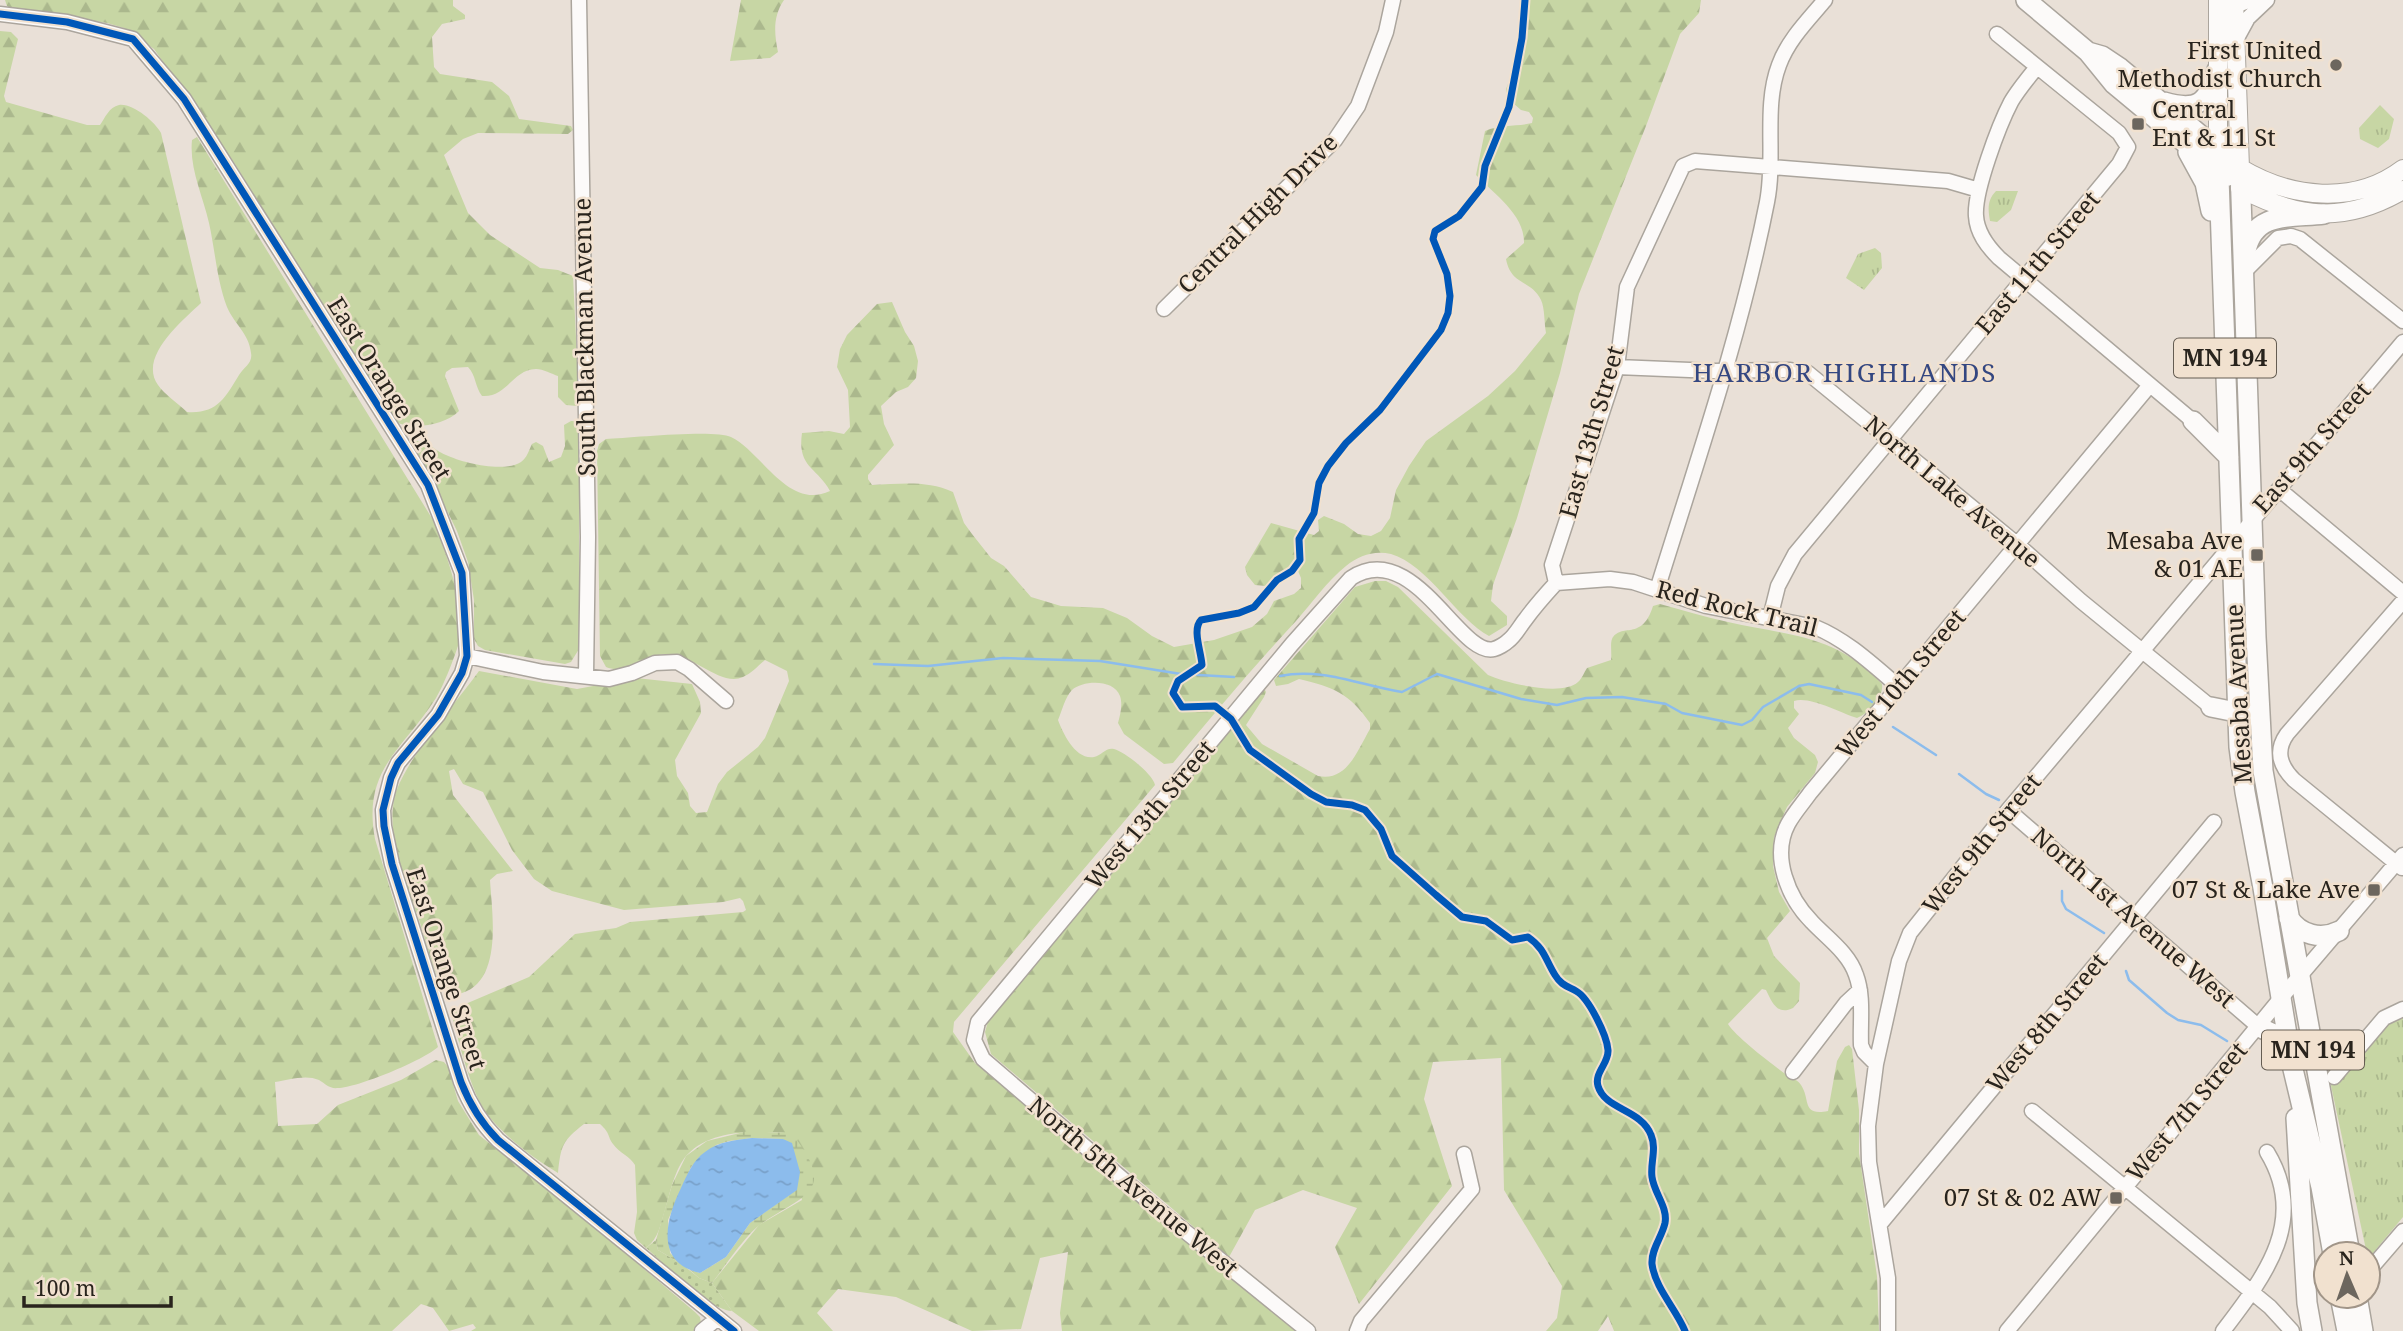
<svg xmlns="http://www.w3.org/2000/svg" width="2403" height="1331" viewBox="0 0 2403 1331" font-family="'Noto Serif',serif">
  <defs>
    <pattern id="grass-dots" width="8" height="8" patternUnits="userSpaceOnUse" patternTransform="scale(1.75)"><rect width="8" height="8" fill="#c7d6a4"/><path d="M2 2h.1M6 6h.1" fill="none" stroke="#abb88d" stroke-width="1.8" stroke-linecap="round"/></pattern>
    <pattern id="forest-firs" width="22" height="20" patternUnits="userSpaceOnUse" patternTransform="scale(1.75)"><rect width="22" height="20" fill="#c7d6a4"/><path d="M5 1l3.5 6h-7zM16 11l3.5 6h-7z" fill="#abb88d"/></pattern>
    <pattern id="wetland-marsh" width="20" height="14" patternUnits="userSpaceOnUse" patternTransform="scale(1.75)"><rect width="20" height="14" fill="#c7d6a4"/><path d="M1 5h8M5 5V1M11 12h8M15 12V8" fill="none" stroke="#abb88d"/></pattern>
    <pattern id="park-tufts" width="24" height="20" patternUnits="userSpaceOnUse" patternTransform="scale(1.75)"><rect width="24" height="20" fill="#c7d6a4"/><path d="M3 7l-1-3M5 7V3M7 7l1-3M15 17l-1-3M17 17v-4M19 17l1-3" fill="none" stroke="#abb88d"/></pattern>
    <pattern id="water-ripples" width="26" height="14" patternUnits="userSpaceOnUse" patternTransform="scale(1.75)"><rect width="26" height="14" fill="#8cbcec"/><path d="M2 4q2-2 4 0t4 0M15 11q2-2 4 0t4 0" fill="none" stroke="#79a1ca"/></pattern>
  </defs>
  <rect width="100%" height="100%" fill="#e9e0d7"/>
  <path fill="url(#grass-dots)" d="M656 1240 658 1250 683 1265 699 1278 712 1283 732 1311C710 1311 664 1263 646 1248Z"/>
  <path fill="url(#forest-firs)" d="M5 0H453V6L465 15V19L442 24 432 37 434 67 440 74 492 82 509 96 519 119 571 126 573 130 568 134 478 133 463 139 444 155 468 213 490 235 540 268 558 270 573 276 579 400 577 406 566 405 558 397V376C552 374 543 369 536 369 513 369 507 398 482 396 475 387 476 375 468 367L452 368 446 372 445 376 459 411C446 425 410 431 394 421L235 164 154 49 124 28 107 23 10 8 7 6Z
    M741 0H784C773 16 774 33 778 52L770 58 730 61Z
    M1529 0H1701L1699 13 1680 34 1646 126 1579 294 1560 373 1517 518 1493 585 1491 601 1507 616V625L1489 636C1458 620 1427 564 1391 554 1375 550 1359 555 1346 566 1327 581 1312 603 1296 621 1253 667 1213 715 1173 763L1164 764 1124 734 1118 723C1120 715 1123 705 1120 696 1114 679 1083 680 1072 690 1065 697 1062 711 1058 720 1063 733 1075 760 1094 757 1102 755 1106 747 1114 749 1125 752 1153 774 1155 785L954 1022 953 1032 975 1063 1297 1331H1062L1060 1313 1068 1252 1040 1258 1021 1329 972 1331 896 1297 838 1289 817 1313 833 1331H759L732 1311 712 1283 759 1225 802 1200 785 1133C754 1131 711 1129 687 1155 675 1168 670 1193 665 1210 660 1225 659 1238 646 1248L637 1240 634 1233 637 1212 635 1165C630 1156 619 1153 613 1144 607 1136 611 1134 600 1124H584C562 1141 561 1146 558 1173 533 1158 505 1137 487 1114 470 1090 460 1045 452 1016V1011L456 1008 529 977 575 934 616 928 630 922 743 912 746 910 743 901 740 898 723 902 624 910 552 891 534 879 512 850 483 792 463 784 454 769 449 771 453 795 513 871 497 874 490 880C492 913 503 980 462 993 456 995 453 996 447 994 434 977 425 936 417 914 405 880 387 837 394 800 400 765 457 702 479 671L577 689 636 678 692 684 700 702 701 713 675 760 677 776 688 793 690 806 696 813 707 812 718 784 727 772 758 747 765 738 789 681 787 671 765 660C758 666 751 674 743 677 721 687 694 655 668 654 646 653 627 676 606 667L600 656 597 451 599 444 606 439C628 438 715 429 731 437 762 452 788 511 830 491 817 467 797 468 802 433L829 431 844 434 850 427 848 390 837 367 840 349 847 335 877 304 892 302 905 332 914 346 918 361 916 378 908 387 896 392 881 406 884 424 894 445 868 475V479L872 485C900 484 927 480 953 492L964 523 972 534 991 558 1004 566 1031 597 1061 606 1103 608 1127 618 1152 636 1174 647 1214 640 1252 627 1267 614 1274 601 1294 594 1301 588V578L1298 571C1283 568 1275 574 1266 586L1255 585 1247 575 1245 567 1271 523 1314 535 1319 531 1318 520 1324 516 1344 524 1358 534 1371 536 1381 531 1390 518 1396 490 1409 466 1426 441 1488 396 1515 371 1546 333C1544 323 1545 309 1541 300 1531 279 1511 286 1506 259L1524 243C1525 215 1494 194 1476 175L1485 131C1501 124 1516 127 1532 123L1533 118 1529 112 1521 110 1506 97V89L1527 35Z
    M0 31 11 32 18 39 4 96 6 102 87 125H100C105 118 109 107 119 105 133 103 155 122 161 133L201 303C182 321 138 357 158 385 165 395 178 403 187 412 217 414 225 398 239 375 244 367 253 363 251 353 249 333 234 324 227 307 217 281 215 250 209 223 203 196 189 168 192 140L197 137 433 520C444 545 467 612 460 639 456 654 444 685 436 698 403 750 362 769 375 839L438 1047C424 1060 357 1088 338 1088 329 1089 326 1084 319 1080 306 1074 288 1080 275 1082L278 1126 317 1124 338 1105 401 1080 436 1060 444 1062 448 1067 458 1101 479 1135 592 1225 695 1312 700 1317 701 1323 693 1331H471L476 1328 473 1324 449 1331 433 1308 421 1304 392 1331H0Z
    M571 421H577L579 426V649L571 662 565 664 485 650 478 646 474 639V600L468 562 457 531 421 458 409 445 411 441C428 440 432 449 446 455 463 463 504 473 521 462 527 458 529 450 532 444L536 442 543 446 549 462 561 457 565 446 564 425Z
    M1375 581H1386L1398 587 1488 675C1506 683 1562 697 1578 682 1582 679 1584 672 1587 668L1611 660C1612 654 1610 644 1612 639 1621 622 1642 642 1653 606L1660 604C1683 610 1705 617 1728 622 1790 636 1835 634 1882 684 1884 697 1869 713 1857 718 1840 713 1810 696 1794 701V708L1799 714 1788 728 1794 738 1815 755 1818 762 1815 773 1787 807 1774 837 1773 866 1779 892 1790 911 1767 938 1774 956 1800 983 1799 1001 1793 1008C1777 1016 1772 1002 1766 990L1762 989 1728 1024C1736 1037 1773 1065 1787 1075 1792 1078 1798 1080 1801 1085 1811 1100 1801 1116 1828 1111L1837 1061 1845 1047 1849 1045 1852 1049 1859 1110V1153L1877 1276 1879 1331H1614L1608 1316 1598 1331H1546L1557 1318 1562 1286 1504 1190 1501 1058 1433 1062 1424 1099 1452 1186 1359 1304 1335 1247 1357 1208 1303 1190 1255 1210 1229 1257 991 1054 985 1032 989 1018 1039 961 1260 690 1264 688 1266 692 1264 697 1246 725 1262 744 1318 776C1347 782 1357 751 1370 729V723C1349 693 1333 687 1299 679L1288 684 1276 686 1274 680 1355 587Z"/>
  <path fill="url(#wetland-marsh)" d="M748 1131 785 1133 794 1136C837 1193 804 1194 761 1224 746 1234 724 1268 712 1283L699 1278 690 1270 700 1273 726 1257 750 1223 797 1189 783 1139 752 1138 729 1141 716 1145 691 1167 668 1220 670 1253 683 1265 658 1250 656 1240 672 1185 686 1156 707 1141Z"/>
  <path fill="url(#park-tufts)" d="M2380 105 2394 119 2389 139 2378 148 2360 139 2359 128Z
    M1996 191H2018L2011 210 1997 222 1990 221C1988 210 1987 200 1996 191Z
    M1875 248 1881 253 1882 268 1864 290 1846 278 1858 254Z
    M2403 1011V1217L2368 1259 2330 1081 2383 1021Z"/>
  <path fill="url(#water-ripples)" d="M752 1138 783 1139 792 1143 800 1172 797 1190 750 1223 726 1257 700 1273C654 1262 666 1219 681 1188 687 1175 693 1160 705 1152 719 1141 736 1140 752 1138Z"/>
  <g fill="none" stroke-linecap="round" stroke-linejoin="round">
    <path stroke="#8cbcec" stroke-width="2.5" d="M874 664 928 666 1003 658 1100 661 1181 674 1234 677
      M1280 676C1322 667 1362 686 1402 692L1437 674 1521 699 1557 705 1586 698 1622 697 1666 704 1682 713 1742 725 1752 720 1763 707 1799 686 1809 684 1861 695 1872 702
      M1893 727 1936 755
      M1959 774 1986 794 1999 800
      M2062 891V901L2066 909 2104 933
      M2126 971 2129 980 2167 1013 2178 1020 2201 1025 2227 1041"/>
    <defs>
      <path id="minor" d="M579 0 588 537 586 675
        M2226 10 2250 0
        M0 14 67 22 133 39 184 99 428 485 462 573 467 656 462 673 438 715 398 763 391 778 383 810 384 826 392 864 461 1082C470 1105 481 1123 498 1140L734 1331
        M2236 40 2248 18 2267 0
        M2037 67C2028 78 2018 90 2011 102 1999 125 1974 191 1976 216 1977 233 1987 246 1999 258L2193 421
        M2243 273 2278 238 2291 236 2300 239 2403 321
        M1164 309 1335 140 1358 106 1386 32 1393 0
        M1617 367 1714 371 1789 370 1808 373 2018 545 2081 601 2211 707
        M2280 490 2403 593
        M1556 583 1552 565 1617 367 1627 287 1683 166 1695 161 1948 181 1979 190
        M1556 583 1610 579 1633 582 1706 606 1815 627C1847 640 1873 665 1899 687
        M1657 590C1697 461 1741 334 1767 202 1776 157 1763 107 1779 65 1788 40 1808 20 1825 0
        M1770 618 1778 586 1795 554 2119 164 2128 147 2119 133 1997 34
        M467 656 543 672 609 679 632 673 655 663 677 662 689 669 726 701
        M2008 810 2259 1027
        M2402 868 2294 780C2280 766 2275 751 2287 734L2403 601
        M1876 1064 1864 1052 1861 1045C1860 1022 1864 996 1856 975 1849 953 1827 938 1812 922 1788 898 1771 856 1788 824 1794 813 1803 803 1810 793L2150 385
        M1793 1072 1846 1003 1860 990
        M2334 1077 2384 1018 2403 1009
        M2032 1111 2270 1307 2292 1331
        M1880 1224 2214 822
        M2372 1267 2403 1231
        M702 1331 718 1318
        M1308 1331 1154 1206 983 1059 974 1040 978 1022 1292 644 1351 578C1413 537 1460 658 1494 649 1498 648 1505 644 1508 641 1515 636 1520 626 1525 620 1535 606 1545 595 1556 583
        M1357 1331 1361 1321 1472 1189 1464 1154
        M1888 1331V1278L1869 1162 1868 1126 1876 1064 1899 961 1910 933 2008 810 2403 342
        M2007 1331 2281 998 2403 855
        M2223 1331C2264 1277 2309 1221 2267 1152"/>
      <path id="major" d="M2234 0 2240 168C2290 198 2354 206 2403 169
        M2218 149V0
        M2240 188C2298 219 2345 224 2403 190"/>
      <path id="highway" d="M2026 0 2088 52 2114 84 2226 177
        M2088 52 2102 56 2120 68 2240 168 2256 637 2263 771 2350 1254
        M2164 102C2199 112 2208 102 2217 70
        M2218 149 2239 747 2245 792 2263 888 2292 1065 2321 1187 2333 1254
        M2188 152 2205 183 2211 211
        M2246 251C2254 211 2291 218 2324 214
        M2193 421 2229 457
        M2211 707 2246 714
        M2289 918C2300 935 2321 940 2339 931
        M2259 1027 2280 1037 2290 1049
        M2296 1118 2307 1303 2312 1331
        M2340 1296 2347 1331
        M2357 1296 2363 1331"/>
    </defs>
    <use href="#minor" stroke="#aba59d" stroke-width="17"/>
    <use href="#major" stroke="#aba59d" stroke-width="20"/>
    <use href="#highway" stroke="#aba59d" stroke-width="22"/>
    <use href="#minor" stroke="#fcfaf9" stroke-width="14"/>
    <use href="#major" stroke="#fcfaf9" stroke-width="18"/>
    <use href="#highway" stroke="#fcfaf9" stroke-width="19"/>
    <defs>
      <path id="cycleway" d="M1525 0 1522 38 1509 107 1485 166 1482 187 1459 216 1435 231 1433 239 1447 274 1450 296 1448 313 1441 330 1380 410 1346 443 1328 466 1319 483 1314 513 1299 539 1300 560 1292 571 1277 580 1254 607 1239 613 1201 620C1192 629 1201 651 1202 665L1178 681 1173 693 1182 707 1215 706 1231 719 1250 750 1311 794 1326 802 1352 805 1365 810 1381 829 1392 856 1436 895 1462 917 1486 921 1512 940 1528 937C1545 949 1545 959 1555 975 1561 985 1567 986 1576 991 1589 998 1607 1036 1608 1050 1609 1063 1594 1073 1598 1086 1605 1110 1641 1109 1651 1135 1657 1149 1650 1163 1652 1177 1654 1193 1668 1207 1665 1223 1662 1237 1651 1249 1652 1264 1655 1288 1676 1309 1685 1331
        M0 14 67 22 133 39 184 99 428 485 462 573 467 656 462 673 438 715 398 763 391 778 383 810 384 826 392 864 461 1082C470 1105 481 1123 498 1140L734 1331"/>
    </defs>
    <use href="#cycleway" stroke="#f1e1cf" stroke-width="11"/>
    <use href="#cycleway" stroke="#0057b8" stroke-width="7"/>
  </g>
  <g fill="#6c665e" stroke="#f1e1cf" stroke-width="2.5">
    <circle cx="2336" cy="65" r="7"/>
    <rect x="2131" y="117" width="14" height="14" rx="3.5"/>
    <rect x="2250" y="548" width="14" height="14" rx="3.5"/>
    <rect x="2367" y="883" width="14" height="14" rx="3.5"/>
    <rect x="2109" y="1191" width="14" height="14" rx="3.5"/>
  </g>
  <g text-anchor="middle" stroke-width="5" stroke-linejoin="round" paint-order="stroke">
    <g fill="#f1e1cf" stroke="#655d52" stroke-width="2">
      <rect x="2174" y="338.5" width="102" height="39" rx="5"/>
      <rect x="2262" y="1030.5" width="102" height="39" rx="5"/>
    </g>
    <g font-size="23" font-weight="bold" fill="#29241d">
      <text x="2225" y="366">MN 194</text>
      <text x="2313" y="1058">MN 194</text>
    </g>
    <g font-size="24" fill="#29241d" stroke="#f1e1cf" text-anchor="end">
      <text x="2322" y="59">First United<tspan x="2322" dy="28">Methodist Church</tspan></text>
      <text x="2152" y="118" text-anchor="start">Central<tspan x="2152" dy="28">Ent &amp; 11 St</tspan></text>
      <text x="2243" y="549">Mesaba Ave<tspan x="2243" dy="28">&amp; 01 AE</tspan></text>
      <text x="2360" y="898">07 St &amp; Lake Ave</text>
      <text x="2102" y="1206">07 St &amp; 02 AW</text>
    </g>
    <g font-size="24" fill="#29241d" stroke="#f1e1cf">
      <text transform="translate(1258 214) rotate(-45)" y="8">Central High Drive</text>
      <text transform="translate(2038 263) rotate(-50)" y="8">East 11th Street</text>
      <text transform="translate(585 337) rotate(-91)" y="8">South Blackman Avenue</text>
      <text transform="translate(389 389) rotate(58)" y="8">East Orange Street</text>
      <text transform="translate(1592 432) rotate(-74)" y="8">East 13th Street</text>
      <text transform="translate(2312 448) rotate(-49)" y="8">East 9th Street</text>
      <text transform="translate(1952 492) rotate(40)" y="8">North Lake Avenue</text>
      <text transform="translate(1737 609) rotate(14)" y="8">Red Rock Trail</text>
      <text transform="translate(1901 684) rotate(-50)" y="8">West 10th Street</text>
      <text transform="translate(2239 694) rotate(-93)" y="8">Mesaba Avenue</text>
      <text transform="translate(1150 815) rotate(-50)" y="8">West 13th Street</text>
      <text transform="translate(1982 844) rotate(-51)" y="8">West 9th Street</text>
      <text transform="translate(2133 918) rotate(41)" y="8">North 1st Avenue West</text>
      <text transform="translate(446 969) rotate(72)" y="8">East Orange Street</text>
      <text transform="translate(2047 1023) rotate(-50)" y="8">West 8th Street</text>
      <text transform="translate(2187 1112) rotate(-50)" y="8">West 7th Street</text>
      <text transform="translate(1133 1187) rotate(40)" y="8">North 5th Avenue West</text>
    </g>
    <g font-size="26" letter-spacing="2" fill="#344781" stroke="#f1e1cf">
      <text x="1845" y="382">HARBOR HIGHLANDS</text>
    </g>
  </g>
  <g transform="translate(2347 1275) rotate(358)"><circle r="33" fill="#f1e1cf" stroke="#a19588" stroke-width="2"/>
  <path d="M0-5L12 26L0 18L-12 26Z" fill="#6c665e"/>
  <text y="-10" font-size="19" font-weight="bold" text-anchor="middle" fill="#29241d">N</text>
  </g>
  <path d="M24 1296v10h147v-10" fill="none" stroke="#29241d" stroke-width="3.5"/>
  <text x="35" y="1296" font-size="21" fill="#29241d" stroke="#f1e1cf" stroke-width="5" paint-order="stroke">100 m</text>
</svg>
